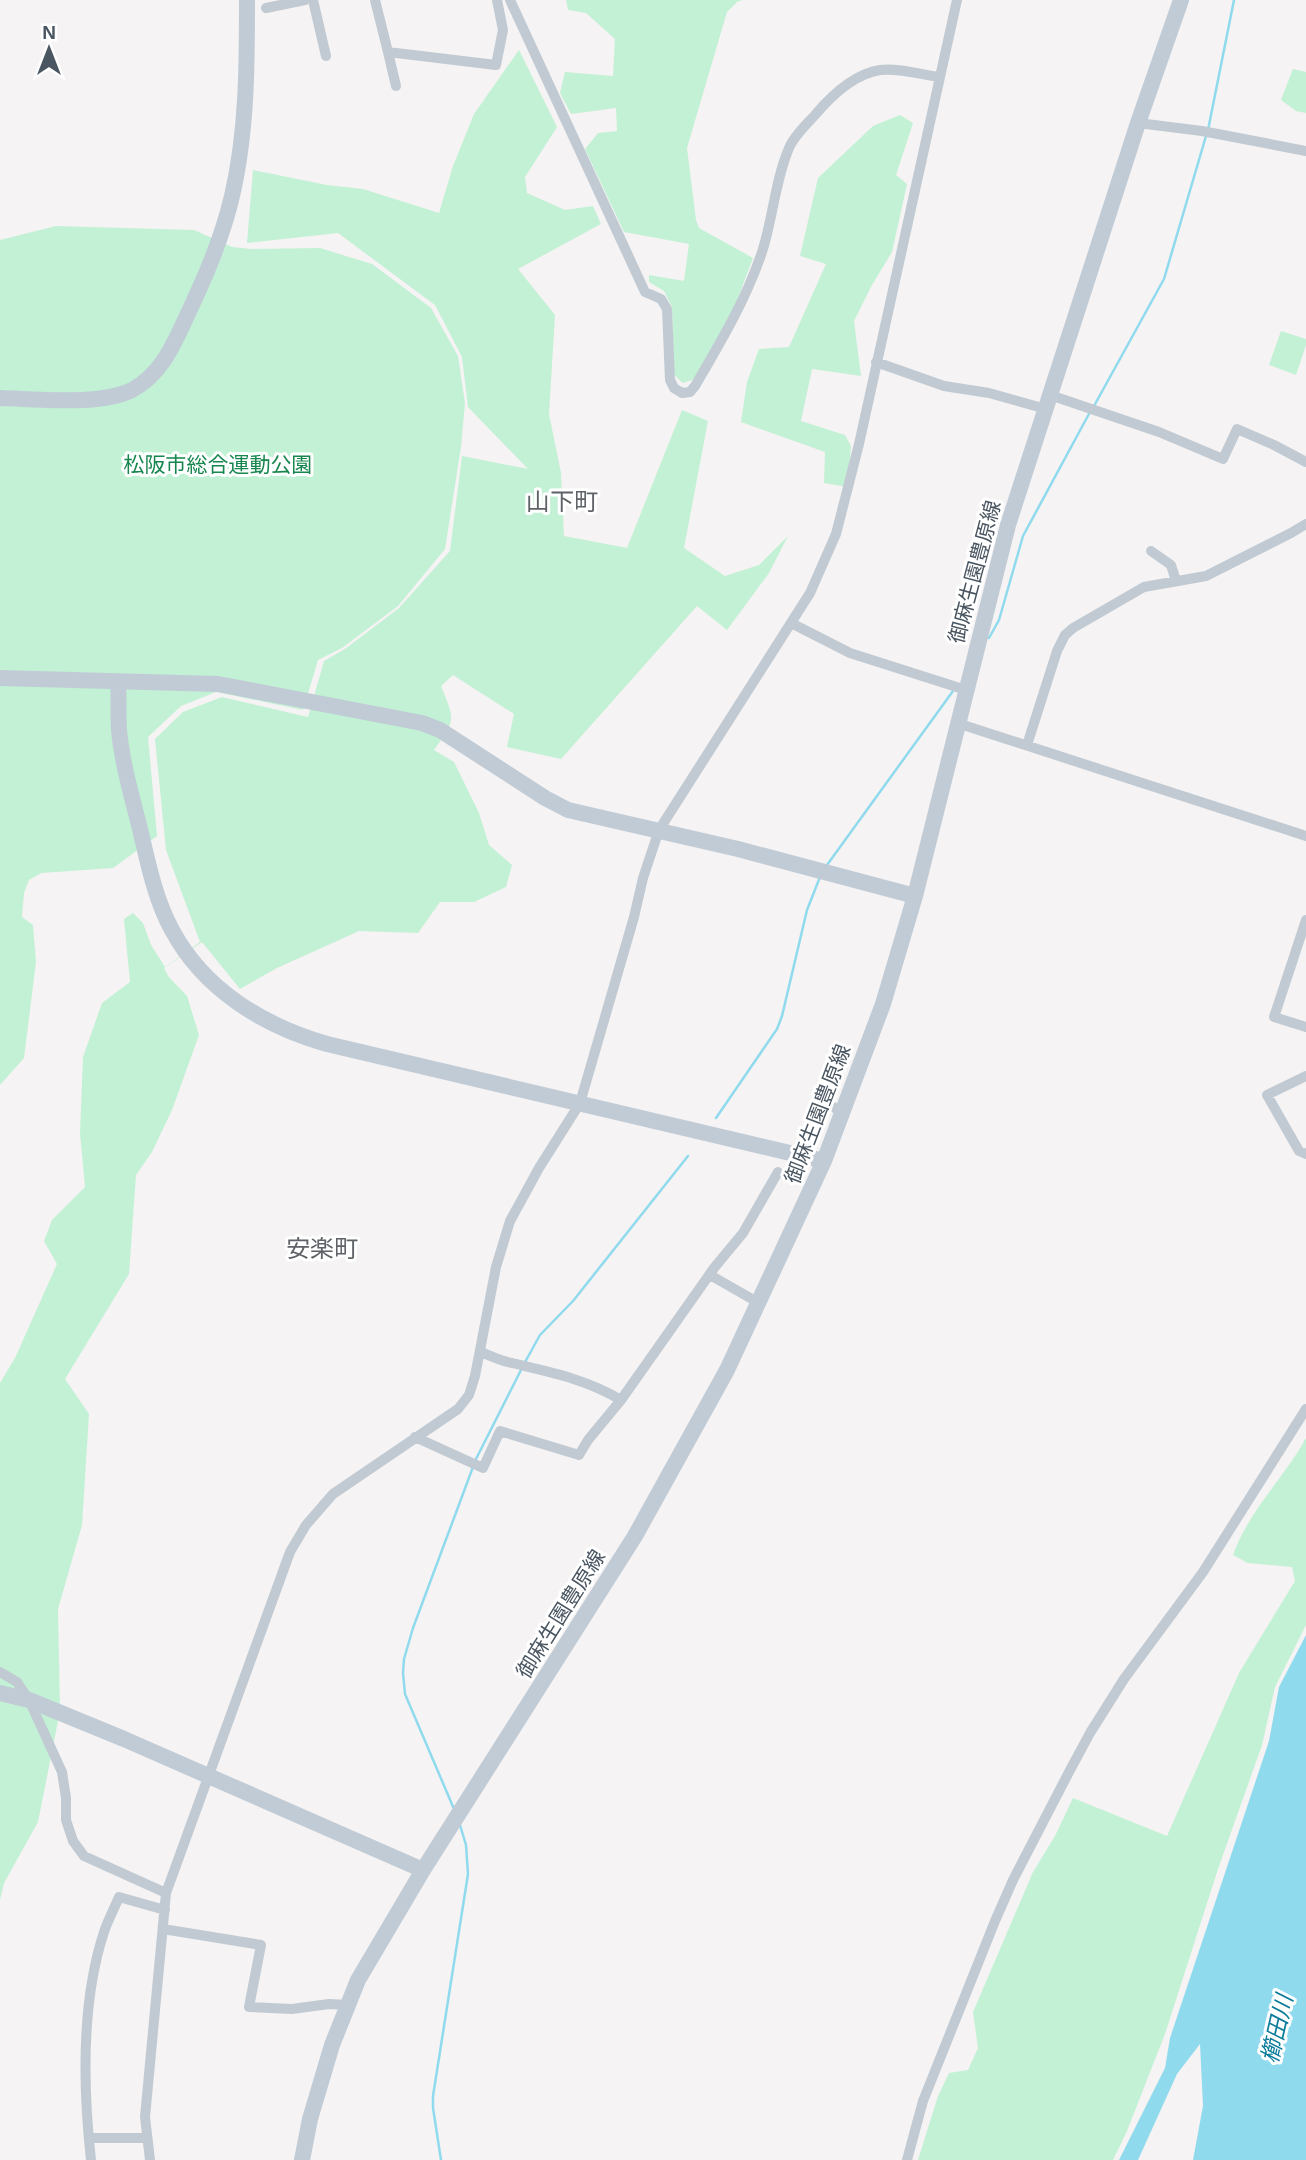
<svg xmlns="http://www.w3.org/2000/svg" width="1306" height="2160" viewBox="0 0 1306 2160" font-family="Helvetica,'Noto Sans JP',sans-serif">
  <rect width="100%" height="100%" fill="#f5f3f3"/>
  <path fill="#c3f1d5" d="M566 0H742L737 2 727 12 687 148 696 220 699 228 753 258 733 311 695 379 683 383 674 375 672 307 664 291 649 282V275L684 281 689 244 624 232 585 149 598 133 617 131 616 108 571 114 560 93 565 72 613 76 615 39 586 13 568 10Z
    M519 50 557 127 525 177 527 193 565 210 593 206 601 224 518 269 555 315 549 414 561 473 564 536 627 548 682 410 708 421 684 548 725 576 759 565 788 536 769 573 727 630 697 606 561 759 507 747 514 714 453 675 441 686C455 721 456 719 434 750L454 762 479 813 489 845 512 865 506 887 474 902H440L418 933 359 931 277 968 240 989 202 942 164 968 168 976 187 996 199 1035 172 1110 152 1152 136 1175 129 1274 65 1379 89 1414 82 1525 58 1609 60 1711 38 1822 4 1883 0 1900V1383L15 1358 57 1264 44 1241 52 1220 85 1187 80 1133 83 1057 102 1003 130 982 124 919 133 913 143 923 151 945 165 967 200 942 166 850 155 739 183 712 222 697 308 717 324 661 345 649 399 608 450 551 462 456 528 469 468 407 462 357 435 305 338 233 247 243 253 170 327 185 363 189 439 213 453 166 474 114Z
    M1293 69 1306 72V113L1296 111 1281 100Z
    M900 115 913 123 896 175 907 184 892 252 872 285 854 321 861 376 812 369 801 421 845 435 851 446 848 487 824 483 825 452 741 422 747 382 759 349 789 347 826 264 800 256 818 178 873 126Z
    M56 226 194 230 232 247 251 249 320 248 372 264 431 308 458 356 465 403 461 447 445 549 398 606 342 648 318 660 303 710 216 692 181 706 148 737 157 836 113 868 41 873 29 880 24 893 22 917 33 925 36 962 24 1058 0 1085V240Z
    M1281 331 1306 339V345L1296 375 1269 365Z
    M1306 1438V1625L1275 1687 1262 1745 1218 1869 1165 2034 1127 2131 1113 2160H918L938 2096 949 2073 968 2070 978 2048 973 2012 1033 1872 1055 1836 1073 1798 1167 1836 1239 1673 1295 1581 1292 1567 1248 1563 1233 1555C1248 1512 1284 1478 1306 1438Z"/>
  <path fill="#90daee" d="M1306 1635V2160H1193L1203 2106 1200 2044 1177 2074 1138 2160H1119L1165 2068 1170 2038 1269 1741 1279 1687Z"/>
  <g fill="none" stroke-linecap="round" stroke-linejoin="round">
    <path stroke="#90daee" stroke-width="2.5" d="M1208 130 1234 0
      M1094 406 1164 279 1206 136
      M989 638 999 620 1023 536 1090 412
      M827 865 953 691
      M716 1118 777 1029 782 1016 807 910 820 877
      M524 1364 540 1335 573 1301 688 1156
      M475 1461 521 1370
      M454 1809 405 1694 403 1673 404 1659 413 1628 473 1467
      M441 2160 433 2108V2096L468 1874 466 1845 460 1825"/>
    <path stroke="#c1cad2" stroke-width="10" d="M313 0 326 56
      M375 0 388 52 496 65 503 30 497 0
      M510 0 645 292 661 299 667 309 670 380 674 388 682 393 690 392 695 386C720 343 746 300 762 252 773 218 775 181 789 148 794 136 806 125 815 115 831 96 854 74 880 70 899 68 919 74 938 77
      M266 8 305 0
      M388 52 396 86
      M1138 123 1202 131 1306 151
      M876 362 944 386 989 393 1046 409
      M1050 395 1159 432 1223 459 1237 429 1274 445 1306 462
      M1151 551 1171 565 1176 581
      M791 623 850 653 966 690
      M957 723 1306 836
      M1027 745 1057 651 1065 635 1073 628 1144 587 1206 576 1291 533 1306 524
      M1306 920 1274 1017 1306 1027
      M1306 1076 1267 1095 1299 1151 1306 1154
      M806 1133 820 1113 830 1105 843 1113
      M710 1275 759 1303
      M481 1352C491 1356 501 1361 512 1363 550 1372 586 1379 621 1400
      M415 1437 483 1468 500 1431 579 1455 588 1440 621 1400 714 1268 743 1233 778 1172
      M0 1672 17 1682 29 1700 62 1772 66 1798V1820L73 1841 84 1856 166 1893
      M163 1929 261 1945 249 2007 292 2009 329 2004 348 2005
      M89 2138H146
      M91 2160C83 2088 81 2002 104 1932 108 1920 114 1909 119 1897L165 1910
      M150 2160 145 2117 166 1893 290 1552 306 1525 333 1494 458 1409 469 1395 475 1376 496 1267 510 1221 539 1168 580 1103 634 917 643 878 659 830 810 593 836 534 859 444 957 0
      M907 2160 923 2101 995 1921 1013 1880 1069 1772 1090 1733 1124 1679 1203 1572 1306 1409"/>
    <path stroke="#c1cbd6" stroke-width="16" d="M0 398C37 399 99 406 132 390 160 375 172 348 185 320 204 280 222 239 232 196 247 132 247 65 247 0
      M0 678 218 684 422 723 440 730 545 798 568 810 738 849 915 896
      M118 682C119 697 118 714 119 730 122 763 132 797 140 829 148 863 155 899 172 930 204 990 264 1026 327 1044L824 1161
      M0 1693 29 1700 124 1739 423 1870
      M302 2160 310 2119 332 2045 358 1980 423 1870 635 1536 727 1370 824 1161 883 1004 915 896 1008 525 1138 123 1181 0"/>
  </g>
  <g text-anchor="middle" stroke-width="6" stroke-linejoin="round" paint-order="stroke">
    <g font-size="21" fill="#17864f" stroke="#fff">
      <text x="218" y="472">松阪市総合運動公園</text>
    </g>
    <g font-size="21" fill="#4a5661" stroke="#fff">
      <text transform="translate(975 572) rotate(-75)" y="7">御麻生園豊原線</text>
      <text transform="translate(818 1114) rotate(-69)" y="7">御麻生園豊原線</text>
      <text transform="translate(561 1614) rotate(-58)" y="7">御麻生園豊原線</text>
    </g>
    <g font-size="23" font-style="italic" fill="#0c7c9b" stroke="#fff">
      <text transform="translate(1277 2029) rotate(-77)" y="8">櫛田川</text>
    </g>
    <g font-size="24" fill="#5f6368" stroke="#fff">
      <text x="562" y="510">山下町</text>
      <text x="322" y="1257">安楽町</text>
    </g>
  </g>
  <g transform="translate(49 49)" stroke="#ffffff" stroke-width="5" paint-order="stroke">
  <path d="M0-5L12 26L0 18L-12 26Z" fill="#4a5661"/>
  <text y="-10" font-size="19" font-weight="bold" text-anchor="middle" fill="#4a5661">N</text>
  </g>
</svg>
